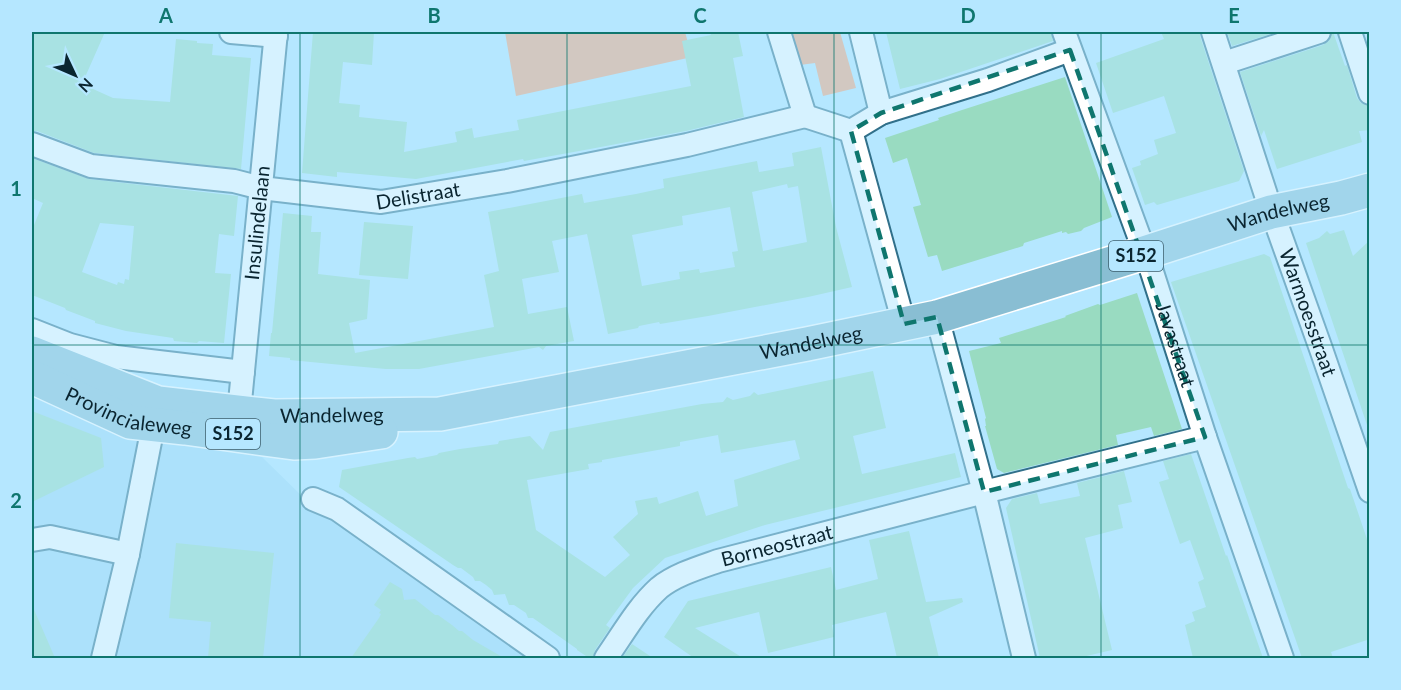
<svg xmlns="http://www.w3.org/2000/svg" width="1401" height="690" viewBox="0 0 1401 690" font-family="Lato,sans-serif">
  <rect width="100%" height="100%" fill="#b5e7ff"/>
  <path fill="#a2daf5" d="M32 371 262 457 309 503 533 658H32Z"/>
  <path fill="#f6a277" d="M505 32H685L692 57 516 96Z
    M789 32H840L856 88 823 96 815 63 800 65Z"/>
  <path fill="#99dbc1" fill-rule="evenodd" d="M32 32H105L82 84 113 98 170 102 176 39 197 41V43L213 44 212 55 251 58 241 169 94 153 37 131H32Z
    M313 32H374L372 65 343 62 339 103 360 105 359 117 407 122 404 152 457 142 455 132 472 128 474 138 519 130 517 120 691 86 682 41 711 35 710 32H738L743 56 733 58 744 117 686 131 590 149 524 161 523 159 416 179 337 172V177L302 173Z
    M886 32H1051L1053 41 940 79 900 89Z
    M1161 32H1200V36L1244 171 1239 181 1157 205 1154 202 1145 205 1132 168 1141 165 1140 161 1158 154 1154 140 1176 133 1164 96 1113 113 1096 63 1164 39Z
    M1227 32H1277L1232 46Z
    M1332 32H1333L1345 66 1347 65 1357 98 1361 103 1370 106V130L1359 131 1362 142 1277 169 1264 130 1261 136 1240 72 1323 45 1329 41Z
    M1065 77 1112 217 1084 228 1081 231 1068 234 1066 232 1062 233V231L1024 243 1023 246 942 271 937 255 928 257 913 207 921 205 907 158 893 163 885 138 939 120 938 118 962 110Z
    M821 147 836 227 852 287 808 297 708 316 660 324 659 322 639 326 638 328 608 334 587 234 552 241 559 272 522 279 528 314 567 307 574 341 546 346 543 350 539 347 419 369H386L342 365 290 360V358L269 356 271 333H272L283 213 312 216 311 232H321L318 274 370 280 367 319 349 323 355 353 494 327 484 275 499 271 488 212 582 194 584 203 636 194 664 188 663 179 757 161 759 172 794 166 792 153ZM787 184 788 188 798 186 807 242 763 251 752 192ZM730 207 738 251 732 252 735 267 700 273 699 269 679 272 680 279 642 286 632 235 683 225 682 216Z
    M32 158 89 179 238 196 234 236 219 234 215 273 231 274 224 343 199 341 197 343 174 341 173 338 126 331 95 323V321L66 310 65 308 32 295V230L43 203 32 198ZM100 223 134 226 129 280 125 279 124 284 118 282 117 285 82 272Z
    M364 222 413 226 408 279 359 275Z
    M1344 230 1353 256 1370 240V425H1367L1306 243 1319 238 1327 231 1330 234Z
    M1264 254 1270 257 1348 488 1350 489 1370 548V639L1331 652 1333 658H1302L1171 282Z
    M1137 293 1182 429 1154 436 1151 427 1116 435 1118 445 1004 473 997 469 985 426H986L985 419 986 418 969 351 1001 343 999 338 1066 317 1065 316 1098 304 1100 305Z
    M873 371 886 428 853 436 862 474 955 453 961 477 765 525 665 558 633 588 606 625 610 628 595 650 593 658H589L577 650V649L533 618H528L526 613 514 605H509L505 594 494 595 492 590 486 585 480 581H475L473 577 461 568H458L453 565 339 487 342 470 408 458 415 457 417 459 437 455 439 453 460 449 498 444 499 441 530 436 543 450 550 432 702 404 723 402 727 397 733 400 750 396 754 392 758 395ZM718 435 721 453 795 440 800 459 734 480 738 506 706 516 698 491 659 504 657 497 635 501 638 514 613 537 630 555 605 577 536 530 527 480 589 469 588 464 602 462V460L680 446V442Z
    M32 411 101 438 104 467 32 502Z
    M1191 454 1226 556 1227 555 1263 658H1193L1185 625 1195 621 1192 612 1206 607 1198 582 1204 579 1190 540 1180 544 1159 482 1169 479 1163 461Z
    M1124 471 1132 502 1118 505 1123 528 1085 538 1112 650 1078 658H1040L1006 508 1012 499 1037 493 1040 504 1080 496 1077 483Z
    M909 531 926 602 962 598 963 602 929 617 939 658H897L886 612 832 625 834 637 768 653 759 612 695 628 743 658H694L664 637 688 601 831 567 836 590 878 579 869 540Z
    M176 543 274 553 263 658H208L211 622 169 618Z
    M390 582 402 589 404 600 415 599 435 615H438L452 625 459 631H462L473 640 504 658H351L379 618 381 614 379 613 381 610 374 605Z
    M32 605 55 658H32Z
    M632 644 653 658H622Z"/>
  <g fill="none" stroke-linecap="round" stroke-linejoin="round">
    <defs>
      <g id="minor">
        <path d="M231 32 276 36"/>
        <path d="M779 32 805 116"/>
        <path d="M861 32 881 113"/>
        <path id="s1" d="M1064 32 1152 272 1205 437 1282 658"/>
        <path id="s2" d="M1213 32 1266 195 1321 349 1370 491"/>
        <path d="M1350 32 1370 93"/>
        <path d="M1224 63 1319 32"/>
        <path d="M805 116 851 131"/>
        <path d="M851 131 881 113 988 80 1070 50"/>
        <path d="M851 131 904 324"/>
        <path id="s3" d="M32 144 91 166 234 181 261 188 381 202 507 181 687 145 805 116"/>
        <path d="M937 317 984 492 1024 658"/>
        <path d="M32 330 70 345 116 357 243 372"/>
        <path id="s4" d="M239 412 276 32"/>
        <path d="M313 499 337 509 548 658"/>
        <path d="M32 540 50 537 128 554"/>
        <path d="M103 658 128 554 156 411"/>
        <path id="s5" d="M606 658C623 634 637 608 659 588 675 575 698 568 718 561L984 492 1205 437"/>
      </g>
      <g id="primary">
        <path id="s6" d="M32 353 158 403 274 416 440 414 807 344 937 317 1144 253 1271 212 1341 198 1370 190"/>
        <path id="s7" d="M32 377 130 422 185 428 294 443 315 442 381 432"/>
      </g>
    </defs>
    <use href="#minor" stroke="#31708a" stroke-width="26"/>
    <use href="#primary" stroke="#fff" stroke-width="36"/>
    <use href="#minor" stroke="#fff" stroke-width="22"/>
    <use href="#primary" stroke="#89bed3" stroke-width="33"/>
  </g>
  <path d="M0 0H1401V690H0ZM1070 50 1205 437 984 492 937 317 904 324 851 131 881 113Z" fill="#b5e7ff" fill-opacity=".55" fill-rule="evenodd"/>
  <path fill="none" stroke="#0f766e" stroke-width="4.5" stroke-dasharray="12 8" stroke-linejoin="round" d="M1070 50 1205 437 984 492 937 317 904 324 851 131 881 113Z"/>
  <path fill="none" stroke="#0f766e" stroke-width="1.5" stroke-opacity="0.55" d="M300 32V658M567 32V658M834 32V658M1101 32V658M32 345H1370"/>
  <g text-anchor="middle" stroke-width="4.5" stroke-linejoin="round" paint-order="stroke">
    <g fill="#b5e7ff" stroke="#3d5f6e" stroke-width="1.5">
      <rect x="1109" y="241" width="54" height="30" rx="4.5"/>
      <rect x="206" y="419" width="54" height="30" rx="4.5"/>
    </g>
    <g font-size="18" font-weight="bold" fill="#0a2530">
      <text x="1136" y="262">S152</text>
      <text x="233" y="440">S152</text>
    </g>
    <g font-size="20" fill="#0a2530" stroke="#b5e7ff">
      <text dy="7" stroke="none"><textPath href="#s3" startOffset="393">Delistraat</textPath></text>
      <text dy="7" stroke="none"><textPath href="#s6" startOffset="1282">Wandelweg</textPath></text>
      <text dy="7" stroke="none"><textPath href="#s4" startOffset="190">Insulindelaan</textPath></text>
      <text dy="7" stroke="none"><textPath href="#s2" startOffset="296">Warmoesstraat</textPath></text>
      <text dy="7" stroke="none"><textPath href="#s6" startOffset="796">Wandelweg</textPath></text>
      <text dy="7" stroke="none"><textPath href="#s1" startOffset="332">Javastraat</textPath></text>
      <text dy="7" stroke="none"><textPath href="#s7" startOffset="104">Provincialeweg</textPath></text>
      <text dy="7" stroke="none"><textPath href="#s6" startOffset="310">Wandelweg</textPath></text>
      <text dy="7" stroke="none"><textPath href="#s5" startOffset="214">Borneostraat</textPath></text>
    </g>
  </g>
  <rect width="1401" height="690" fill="none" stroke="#b5e7ff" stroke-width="66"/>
  <g transform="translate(75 75) rotate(134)" stroke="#b5e7ff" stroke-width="4.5" paint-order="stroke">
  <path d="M0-4.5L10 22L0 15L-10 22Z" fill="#0a2530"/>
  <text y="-9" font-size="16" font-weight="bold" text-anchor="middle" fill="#0a2530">N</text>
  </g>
  <rect x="33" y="33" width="1335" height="624" fill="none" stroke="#0f766e" stroke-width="2"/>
  <g font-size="20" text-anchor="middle" font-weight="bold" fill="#0f766e">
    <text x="166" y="23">A</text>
    <text x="434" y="23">B</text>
    <text x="700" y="23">C</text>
    <text x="968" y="23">D</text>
    <text x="1234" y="23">E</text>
    <text x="16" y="196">1</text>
    <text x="16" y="508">2</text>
  </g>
</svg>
